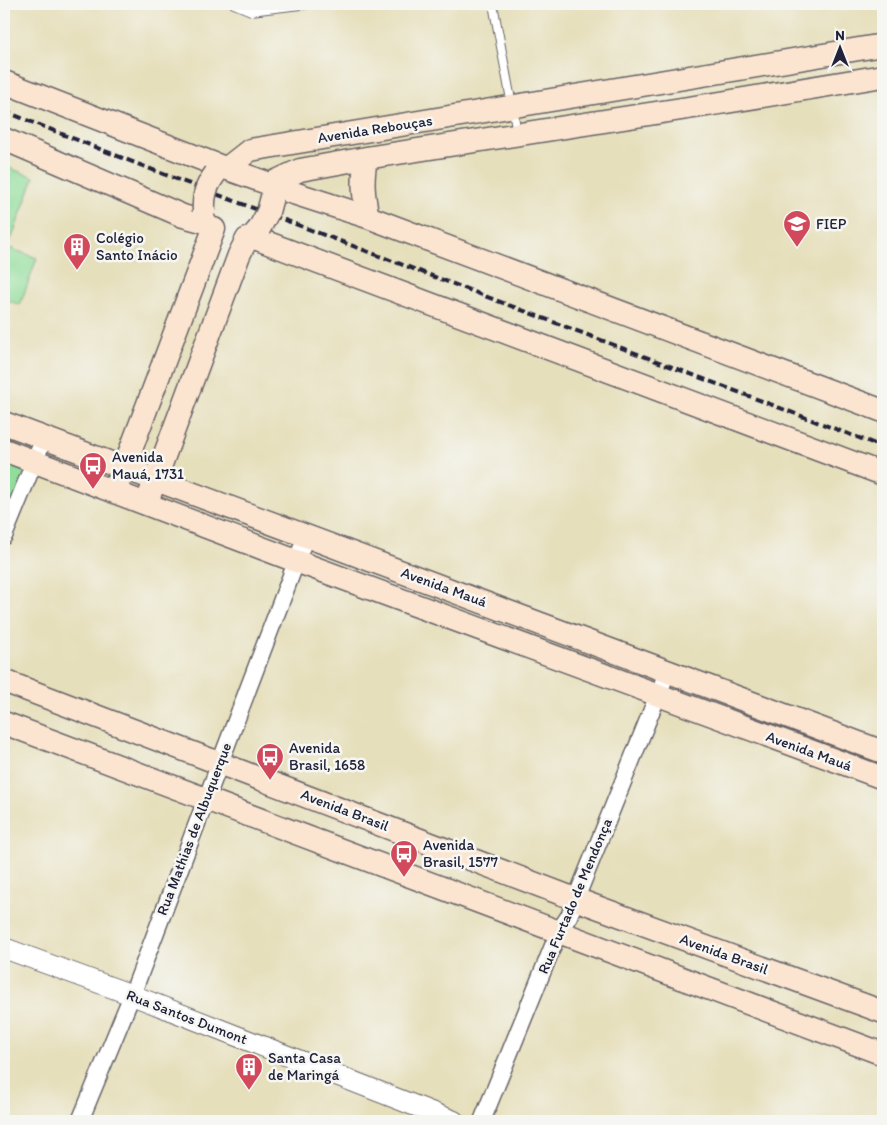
<svg xmlns="http://www.w3.org/2000/svg" width="887" height="1125" viewBox="0 0 887 1125" font-family="Itim,sans-serif">
  <rect width="100%" height="100%" fill="#f6f6f2"/>
  <filter id="ink" filterUnits="userSpaceOnUse"><feTurbulence type="fractalNoise" baseFrequency=".02" numOctaves="2"/><feDisplacementMap in="SourceGraphic" scale="10" xChannelSelector="R" yChannelSelector="G"/><feConvolveMatrix kernelMatrix="1 2 1 2 8 2 1 2 1" color-interpolation-filters="sRGB"/></filter>
  <filter id="wash" filterUnits="userSpaceOnUse"><feTurbulence type="fractalNoise" baseFrequency=".0096" numOctaves="4" result="noise"/><feDisplacementMap in="SourceGraphic" scale="20" xChannelSelector="R" yChannelSelector="G"/><feGaussianBlur stdDeviation="1.12" result="paint"/><feColorMatrix in="noise" values="0 0 0 0 0 0 0 0 0 0 0 0 0 0 0 0 0 1.4 0 .05"/><feComposite in="paint" operator="in"/></filter>
  <g filter="url(#wash)">
    <rect width="100%" height="100%" fill="#e6dfbb"/>
    <path fill="#90dd9a" stroke="#59806a" d="M4 166 34 177 11 240 4 238Z
      M4 246 37 258 20 305 4 299Z
      M4 450 34 461 4 536Z"/>
  </g>
  <g filter="url(#ink)">
    <g fill="none" stroke-linecap="round" stroke-linejoin="round">
      <defs>
        <path id="service" d="M234 4 251 11 308 4
          M493 4 517 132"/>
        <path id="minor" d="M4 536 44 438
          M80 1121 132 995 306 536
          M482 1121 559 931 569 916 668 670"/>
        <path id="tertiary" d="M4 948 132 995 454 1121"/>
        <path id="secondary" d="M4 82 222 167
          M4 139 183 216 205 222
          M366 158C362 181 363 194 368 217
          M227 168 250 150 883 45
          M218 170 222 167 270 184
          M270 184 300 170 366 158 720 103 883 76
          M275 187 368 217 883 411
          M252 237 883 474
          M4 423 883 752
          M4 450 296 561 883 778
          M119 481 214 229
          M150 494 239 255 247 239 252 237 259 229
          M4 681 575 899 883 1012
          M4 723 883 1054"/>
      </defs>
      <use href="#service" stroke="#676468" stroke-width="10"/>
      <use href="#minor" stroke="#676468" stroke-width="19"/>
      <use href="#tertiary" stroke="#676468" stroke-width="22"/>
      <use href="#secondary" stroke="#676468" stroke-width="25"/>
      <use href="#service" stroke="#fff" stroke-width="8"/>
      <use href="#minor" stroke="#fff" stroke-width="16"/>
      <use href="#tertiary" stroke="#fff" stroke-width="20"/>
      <use href="#secondary" stroke="#fce5d0" stroke-width="22"/>
      <path stroke="#22223b" stroke-width="4" stroke-dasharray="8 4" stroke-linecap="butt" d="M4 111 158 172 883 447"/>
      <defs>
        <path id="secondary-bridge" d="M204 211C203 196 206 186 215 174
          M259 229 268 212 272 197"/>
      </defs>
      <use href="#secondary-bridge" stroke="#676468" stroke-width="25" stroke-linecap="butt"/>
      <use href="#secondary-bridge" stroke="#fce5d0" stroke-width="22"/>
    </g>
  </g>
  <defs>
    <symbol id="university-pin" viewBox="-11 -11 22 30"><path d="M0 17L-7.5 6A9.5 9.5 0 1 1 7.5 6Z" fill="#d1495b" stroke="#f6f6f2"/><path d="M0-5L7-2L0 1L-7-2ZM-4 1L0 2.5L4 1V4Q0 6-4 4Z" fill="#fff"/></symbol>
    <symbol id="building-pin" viewBox="-11 -11 22 30"><path d="M0 17L-7.5 6A9.5 9.5 0 1 1 7.5 6Z" fill="#d1495b" stroke="#f6f6f2"/><path d="M-4-6H4V6H1V3H-1V6H-4ZM-2.5-4.3h1.7v1.8h-1.7ZM.8-4.3h1.7v1.8H.8ZM-2.5-1h1.7V.8h-1.7ZM.8-1h1.7V.8H.8Z" fill="#fff"/></symbol>
    <symbol id="bus-pin" viewBox="-11 -11 22 30"><path d="M0 17L-7.5 6A9.5 9.5 0 1 1 7.5 6Z" fill="#d1495b" stroke="#f6f6f2"/><path d="M-5-6H5V4H4V6H2V4H-2V6H-4V4H-5ZM-3.5-4V0h7V-4ZM-3.5 1.2v1.5H-2V1.2ZM2 1.2v1.5H3.5V1.2Z" fill="#fff"/></symbol>
  </defs>
  <g fill-rule="evenodd">
    <use href="#university-pin" x="781" y="208" width="32" height="43"/>
    <use href="#building-pin" x="61" y="231" width="32" height="43"/>
    <use href="#bus-pin" x="77" y="450" width="32" height="43"/>
    <use href="#bus-pin" x="254" y="741" width="32" height="43"/>
    <use href="#bus-pin" x="388" y="838" width="32" height="43"/>
    <use href="#building-pin" x="233" y="1051" width="32" height="43"/>
  </g>
  <g text-anchor="middle" stroke-width="5" stroke-linejoin="round" paint-order="stroke">
    <g font-size="15" fill="#22223b" stroke="#f6f6f2">
      <text transform="translate(375 129) rotate(-9)" y="5">Avenida Rebouças</text>
      <text transform="translate(444 587) rotate(20)" y="5">Avenida Mauá</text>
      <text transform="translate(809 751) rotate(20)" y="5">Avenida Mauá</text>
      <text transform="translate(345 810) rotate(21)" y="5">Avenida Brasil</text>
      <text transform="translate(194 829) rotate(-69)" y="5">Rua Mathias de Albuquerque</text>
      <text transform="translate(575 896) rotate(-67)" y="5">Rua Furtado de Mendonça</text>
      <text transform="translate(724 954) rotate(20)" y="5">Avenida Brasil</text>
      <text transform="translate(187 1017) rotate(21)" y="5">Rua Santos Dumont</text>
    </g>
    <g font-size="15" fill="#22223b" stroke="#f6f6f2" text-anchor="start">
      <text x="816" y="229">FIEP</text>
      <text x="96" y="243">Colégio<tspan x="96" dy="17">Santo Inácio</tspan></text>
      <text x="112" y="462">Avenida<tspan x="112" dy="17">Mauá, 1731</tspan></text>
      <text x="289" y="753">Avenida<tspan x="289" dy="17">Brasil, 1658</tspan></text>
      <text x="423" y="850">Avenida<tspan x="423" dy="17">Brasil, 1577</tspan></text>
      <text x="268" y="1063">Santa Casa<tspan x="268" dy="17">de Maringá</tspan></text>
    </g>
  </g>
  <rect width="887" height="1125" fill="none" stroke="#f6f6f2" stroke-width="20"/>
  <g transform="translate(840 48)" stroke="#f6f6f2" stroke-width="4" paint-order="stroke">
  <path d="M0-4L9 19L0 12L-9 19Z" fill="#22223b"/>
  <text y="-8" font-size="14" font-weight="bold" text-anchor="middle" fill="#22223b">N</text>
  </g>
</svg>
